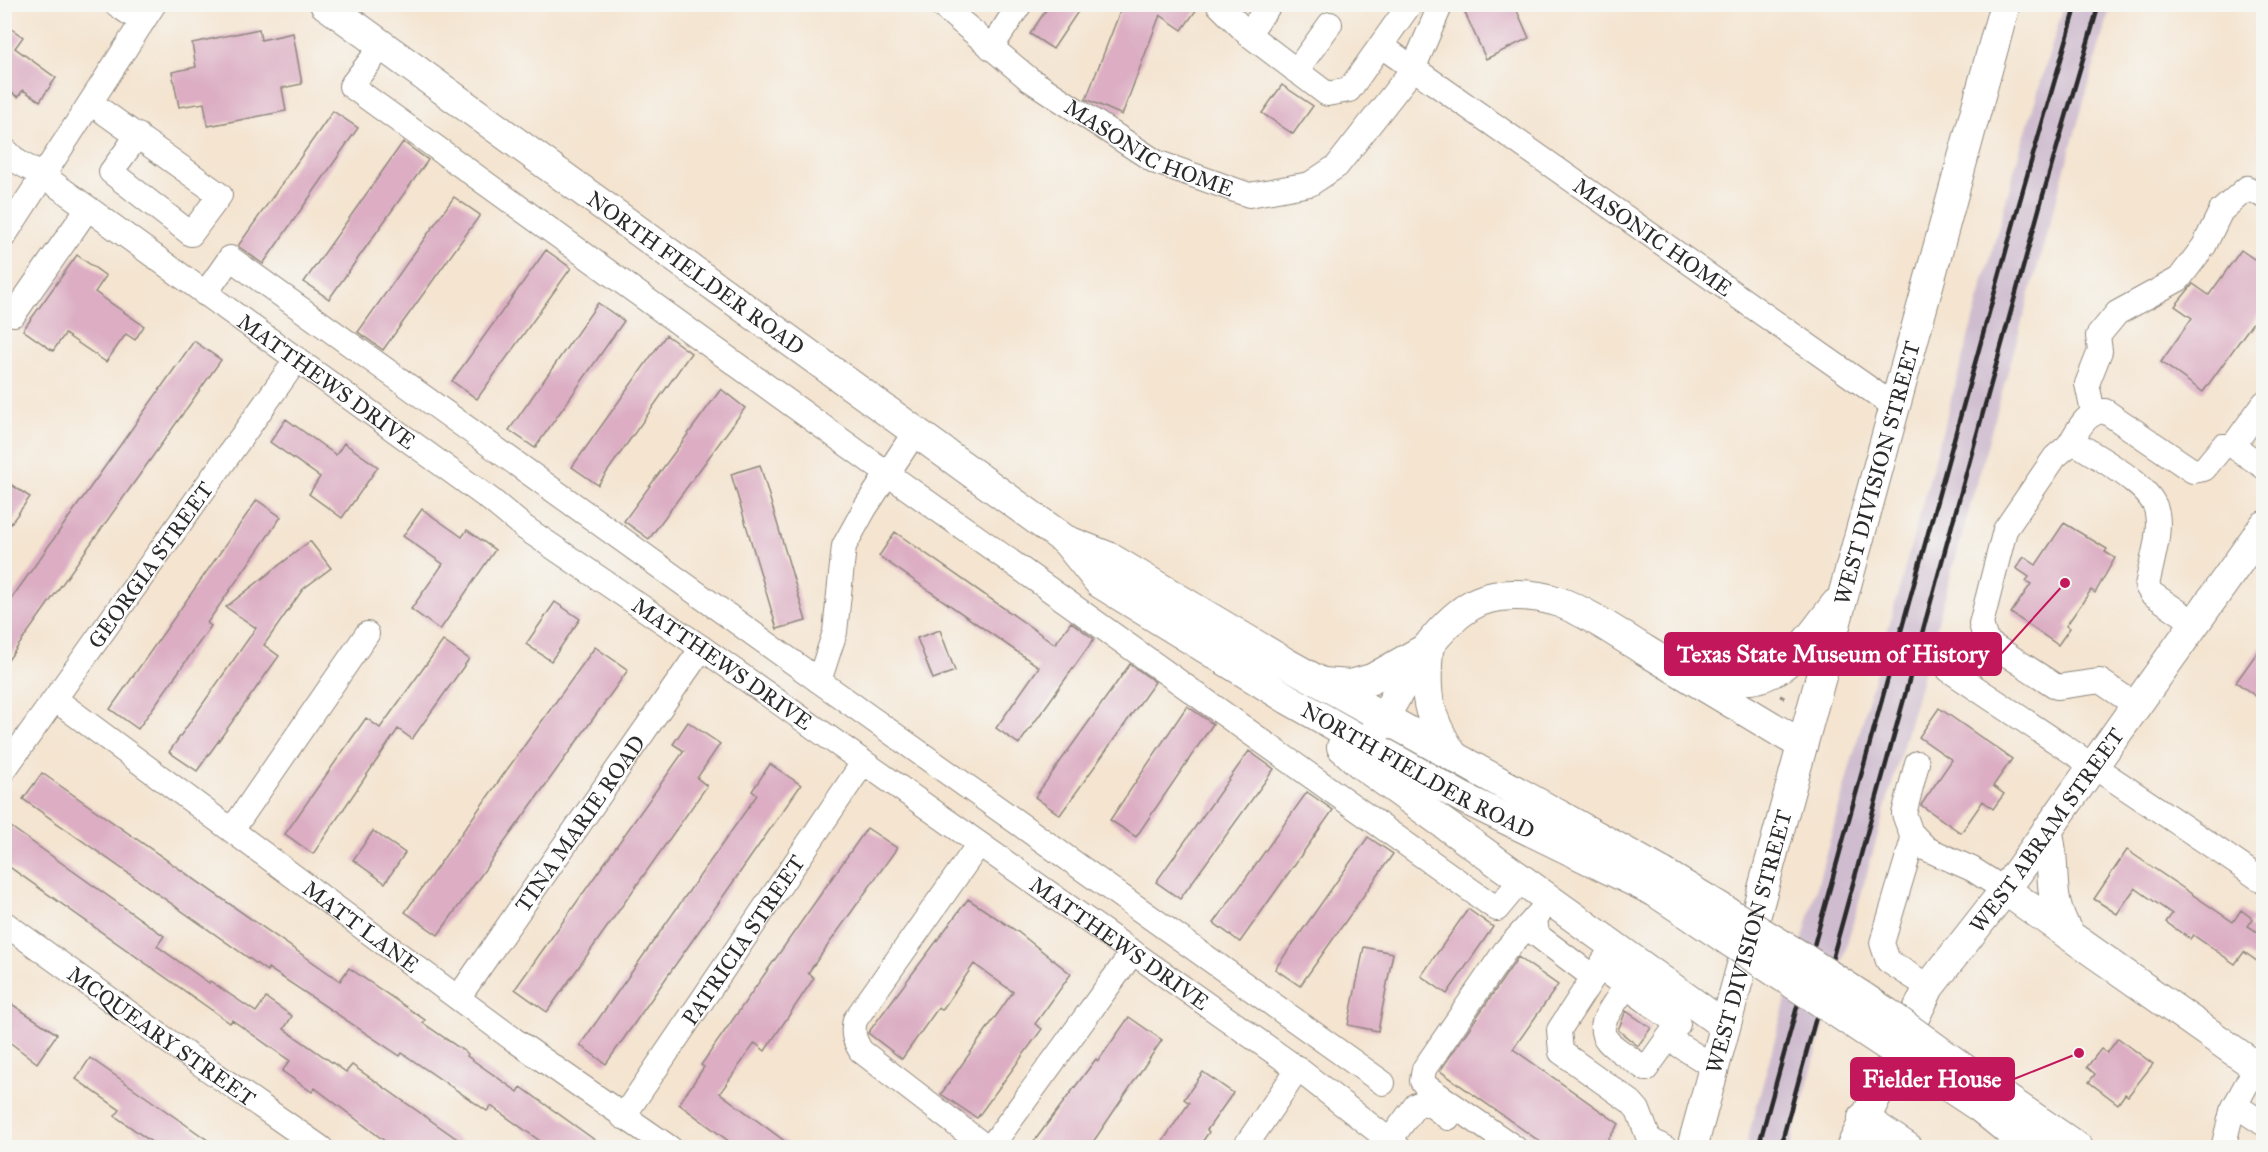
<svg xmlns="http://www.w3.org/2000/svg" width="2268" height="1152" viewBox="0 0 2268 1152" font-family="'IM FELL Great Primer',serif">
  <rect width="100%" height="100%" fill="#f6f6f2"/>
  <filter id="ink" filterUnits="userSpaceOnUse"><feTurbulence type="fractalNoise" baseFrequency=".0167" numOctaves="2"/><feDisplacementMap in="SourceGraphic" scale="12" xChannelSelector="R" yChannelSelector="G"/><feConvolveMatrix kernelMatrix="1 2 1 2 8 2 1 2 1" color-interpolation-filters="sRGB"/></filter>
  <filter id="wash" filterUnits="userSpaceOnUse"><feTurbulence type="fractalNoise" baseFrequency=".008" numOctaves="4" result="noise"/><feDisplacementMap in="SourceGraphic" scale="24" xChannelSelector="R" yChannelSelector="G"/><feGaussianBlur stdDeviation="1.35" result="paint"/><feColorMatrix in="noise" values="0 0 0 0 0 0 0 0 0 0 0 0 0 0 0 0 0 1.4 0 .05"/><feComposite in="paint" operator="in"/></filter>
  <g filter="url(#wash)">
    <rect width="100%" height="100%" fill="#f4e4d0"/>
    <path fill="#cfbdcf" d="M2064 5H2111L1790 1147 1745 1148 2016 164Z"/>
    <g id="blocks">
      <path fill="#dcadc3" d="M1050 4H1083L1053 49 1030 34Z
        M1123 4H1189L1197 9 1182 30 1160 15 1122 115 1086 99Z
        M1461 4H1514L1529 38 1486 59Z
        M4 24 23 37 15 48 56 78 40 101 23 90 18 97 4 88Z
        M259 29 261 40 293 33 302 84 282 88 286 111 208 126 204 103 179 107 172 72 196 67 192 43Z
        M1282 85 1313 106 1293 134 1262 113Z
        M333 111 358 128 263 264 238 246Z
        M403 142 428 160 329 299 304 282Z
        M454 197 480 215 383 350 358 332Z
        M546 250 571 268 477 399 452 381Z
        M2241 250 2264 266V307L2203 392 2161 362 2192 318 2175 306 2193 284 2209 295Z
        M77 255 106 276 95 292 144 326 135 340 126 334 106 362 65 334 53 351 23 330Z
        M598 303 624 321 535 448 509 430Z
        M666 335 691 353 598 485 572 467Z
        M194 341 221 360 4 666V609Z
        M721 389 745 408 649 539 624 521Z
        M286 419 336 455 344 443 378 467 342 518 309 494 320 477 270 442Z
        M760 465 806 621 777 629 731 474Z
        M4 480 30 497 4 533Z
        M257 500 281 517 207 623 211 626 138 729 110 709Z
        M422 509 462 537 467 530 495 550 440 630 411 609 443 564 403 536Z
        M2064 523 2107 549 2105 552 2115 558 2095 593 2091 590 2066 626 2070 628 2058 645 2011 613 2031 584 2026 581 2029 577 2016 568 2024 557 2036 565Z
        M895 532 1055 644 1071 622 1094 639 1019 744 996 728 1039 667 879 556Z
        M310 541 331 568 303 589 264 645 279 656 197 771 169 752 256 628 226 607Z
        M555 602 580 619 551 661 526 644Z
        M940 630 955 671 933 679 917 638Z
        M443 641 469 659 412 739 398 729 313 854 285 834 366 718 380 728Z
        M2264 643V702L2236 682Z
        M595 647 628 670 438 935 405 912Z
        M1130 664 1155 682 1060 815 1035 797Z
        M1187 706 1213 724 1136 837 1110 820Z
        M1939 708 2012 759 1993 786 2004 794 1993 809 1983 801 1961 833 1921 805 1952 760 1919 737Z
        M688 722 720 744 697 778 707 786 547 1012 515 989 684 751 673 744Z
        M1249 751 1274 769 1180 899 1156 882Z
        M770 764 801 785 606 1064 580 1045 757 795 752 791Z
        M42 773 340 981 349 968 425 1020 423 1023 468 1054 467 1056 518 1092 521 1087 606 1148H550L491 1106 487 1111 402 1053 400 1056 268 968 267 971 23 799Z
        M1307 792 1333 810 1240 942 1214 923Z
        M4 822 164 936 157 946 209 983 210 981 256 1012 266 998 292 1016 284 1029 346 1072 352 1065 470 1148H394L315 1088 312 1092 282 1071 290 1061 232 1020 230 1023 4 863Z
        M867 828 897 848 808 973 814 978 765 1051 755 1043 720 1093 794 1148H738L679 1104 704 1067 701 1065Z
        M373 831 405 853 385 883 353 860Z
        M1368 837 1393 854 1300 986 1275 969Z
        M2127 850 2233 922 2241 910 2253 919 2248 926 2264 936V966L2244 952 2235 964 2193 935 2190 939 2166 922 2172 914 2135 888 2117 914 2094 899Z
        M968 899 1018 932 1071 974 1035 1024 1042 1029 977 1118 941 1094 1013 992 974 964 942 1010 938 1008 902 1059 868 1033Z
        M1468 909 1493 927 1447 994 1421 976Z
        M1364 947 1393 953 1378 1031 1348 1025Z
        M1518 957 1558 985 1513 1049 1619 1124 1602 1148H1549L1440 1071Z
        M4 999 57 1034 37 1063 4 1038Z
        M1626 1011 1651 1028 1638 1046 1618 1030Z
        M1129 1017 1162 1040 1089 1148H1029L1096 1059 1098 1061Z
        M2118 1038 2153 1064 2128 1096 2125 1094 2118 1104 2089 1082 2095 1074 2087 1067 2101 1049 2107 1053Z
        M90 1058 179 1120 219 1148H160L115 1116 120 1110 76 1079Z
        M1203 1072 1233 1093 1207 1130 1209 1132 1198 1148H1158L1189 1103 1184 1099Z"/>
    </g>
  </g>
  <g filter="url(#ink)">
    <use href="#blocks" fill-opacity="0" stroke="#90887e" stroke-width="1.5"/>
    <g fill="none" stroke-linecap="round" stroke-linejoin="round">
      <defs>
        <g id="minor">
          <path d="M116 4 142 22"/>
          <path id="s1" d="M940 4 1029 79 1156 162 1249 195 1310 184 1337 166 1413 69 1441 4"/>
          <path d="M1218 4 1248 34"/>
          <path d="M1270 4 1248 34 1327 94 1349 90 1410 4"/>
          <path d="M382 46 351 86 888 474 1497 909 1522 879"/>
          <path id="s2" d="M1383 47 1894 406"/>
          <path d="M991 48 1020 4"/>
          <path d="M1296 71 1330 24"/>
          <path d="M91 103 220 195 191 234 111 172 138 135"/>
          <path id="s3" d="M4 149 18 162 45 177 491 500 525 528 702 648 1298 1069 1399 1148"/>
          <path d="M4 236 154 4"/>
          <path d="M205 294 230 258 819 681 835 632 844 546 865 508 915 432"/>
          <path d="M4 307 14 314 88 208"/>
          <path d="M2093 412 2087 384 2100 351 2098 336 2117 313 2179 279 2204 246 2221 211 2247 188 2264 196"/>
          <path d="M2069 445C2079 429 2085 412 2105 411L2193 471 2204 469 2223 446H2233L2264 467"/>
          <path d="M2233 446 2264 403"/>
          <path d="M1949 670C2054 741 2160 809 2264 882"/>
          <path d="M819 681 1383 1083"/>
          <path id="s4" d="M56 700 513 1039 670 1148"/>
          <path d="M2137 706 2100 681 2057 687 1986 641 1981 624 2005 530 2055 457 2069 445H2079C2101 460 2153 486 2157 513 2161 535 2151 563 2147 586L2151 593 2195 623"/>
          <path d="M1917 763 1904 814 1911 833 1927 849 1972 869 2005 890"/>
          <path id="s5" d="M4 770 297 359"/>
          <path d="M232 830 367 634"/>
          <path d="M1914 836 1882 943 1888 961 1929 987"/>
          <path d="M979 844 855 1020C852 1033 854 1040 861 1051L987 1148"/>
          <path d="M1543 909 1535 918 1537 935 1593 977"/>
          <path id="s6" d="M4 923 172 1044 321 1148"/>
          <path d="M1614 945 1559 1030 1561 1052 1631 1102 1638 1110 1649 1139 1665 1148"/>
          <path d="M1600 968C1626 986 1652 1005 1678 1024L1646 1069C1598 1036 1588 1038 1626 987"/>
          <path id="s7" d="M458 998 702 648"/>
          <path d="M1668 1038 1714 1067"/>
          <path d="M2235 1105 2264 1124"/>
          <path id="s8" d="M623 1117 863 763"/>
          <path d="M990 1148 1133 952"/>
          <path d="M1244 1148 1298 1069"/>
          <path d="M1384 1148 1416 1105C1428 1099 1439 1111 1448 1118"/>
          <path d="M1515 1148 1427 1087 1422 1081 1424 1069 1505 951 1535 918"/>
          <path d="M2223 1148 2232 1111 2256 1067"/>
        </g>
        <g id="major">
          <path id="s9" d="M325 4 1065 540 1108 557 1284 662 1663 873"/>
          <path id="s10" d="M1067 542 1100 583 1288 699 1463 798 1654 891"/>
          <path d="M1428 650C1424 694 1427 716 1452 754"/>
          <path d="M1693 679C1712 679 1731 680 1750 679 1789 675 1814 631 1836 604"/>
          <path d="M1323 683 1351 685 1372 679 1425 649"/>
          <path d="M1375 732C1401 690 1427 633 1470 606 1494 591 1533 593 1559 602 1589 613 1618 634 1646 651 1698 682 1750 714 1802 745"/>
          <path d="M1342 747 1361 764 1725 1026"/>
          <path d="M2047 830C2058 871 2044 893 2069 935"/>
          <path d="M2005 890 2264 1072"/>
          <path d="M1986 1085 2078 1148"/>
          <path d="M1981 1108 2030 1148"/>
          <path d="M1863 1118 1908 1148"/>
          <path id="s11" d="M1692 1148 2005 4"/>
          <path id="s12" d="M1851 1148 1929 987 2005 890 2264 526"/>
        </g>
      </defs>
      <use href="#minor" stroke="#90887e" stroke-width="26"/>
      <use href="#major" stroke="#90887e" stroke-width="32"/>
      <path stroke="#90887e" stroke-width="3" stroke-dasharray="4.5 4.5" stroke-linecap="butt" d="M1780 696 1788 699"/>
      <use href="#minor" stroke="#fff" stroke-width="24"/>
      <use href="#major" stroke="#fff" stroke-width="30"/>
      <path stroke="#2b2b2b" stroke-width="4.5" d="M1758 1148 2024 186 2077 4
        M1780 1148 2043 195 2099 4"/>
      <defs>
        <path id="major-bridge" d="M1663 873 1797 954 1887 1013 1986 1085
          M1654 891 1981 1108"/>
      </defs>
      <use href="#major-bridge" stroke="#90887e" stroke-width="32" stroke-linecap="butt"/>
      <use href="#major-bridge" stroke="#fff" stroke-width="30"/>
    </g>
  </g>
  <g text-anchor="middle" stroke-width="6" stroke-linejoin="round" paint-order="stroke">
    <g font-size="22" fill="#2b2b2b" stroke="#f6f6f2">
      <text dy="8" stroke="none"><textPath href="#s1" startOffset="256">MASONIC HOME</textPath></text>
      <text dy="8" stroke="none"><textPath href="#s2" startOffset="330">MASONIC HOME</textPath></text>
      <text dy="8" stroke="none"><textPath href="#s9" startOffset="458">NORTH FIELDER ROAD</textPath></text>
      <text dy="8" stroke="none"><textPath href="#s3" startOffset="398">MATTHEWS DRIVE</textPath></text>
      <text dy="8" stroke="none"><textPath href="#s11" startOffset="700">WEST DIVISION STREET</textPath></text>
      <text dy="8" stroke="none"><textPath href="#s5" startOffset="252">GEORGIA STREET</textPath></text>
      <text dy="8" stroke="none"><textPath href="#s3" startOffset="884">MATTHEWS DRIVE</textPath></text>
      <text dy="8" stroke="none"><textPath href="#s10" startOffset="422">NORTH FIELDER ROAD</textPath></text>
      <text dy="8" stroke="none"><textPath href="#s7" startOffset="213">TINA MARIE ROAD</textPath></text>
      <text dy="8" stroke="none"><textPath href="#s12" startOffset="375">WEST ABRAM STREET</textPath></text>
      <text dy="8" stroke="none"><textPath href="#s4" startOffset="380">MATT LANE</textPath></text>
      <text dy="8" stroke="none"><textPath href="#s8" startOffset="214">PATRICIA STREET</textPath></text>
      <text dy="8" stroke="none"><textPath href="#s11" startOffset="214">WEST DIVISION STREET</textPath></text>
      <text dy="8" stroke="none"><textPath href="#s3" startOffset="1370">MATTHEWS DRIVE</textPath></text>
      <text dy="8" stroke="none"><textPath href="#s6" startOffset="194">MCQUEARY STREET</textPath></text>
    </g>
  </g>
  <path fill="none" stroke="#c2185b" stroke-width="2" d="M2065 583L2001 654M2079 1053L2014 1079"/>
  <g fill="#c2185b" stroke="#f6f6f2" stroke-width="2">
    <circle cx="2065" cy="583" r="6"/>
    <circle cx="2079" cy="1053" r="6"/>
  </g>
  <g fill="#c2185b" stroke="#c2185b" stroke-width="2">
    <rect x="1665" y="633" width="336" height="42" rx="6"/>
    <rect x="1851" y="1058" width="163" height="42" rx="6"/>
  </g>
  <g font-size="24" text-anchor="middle" font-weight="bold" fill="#fff">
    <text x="1833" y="662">Texas State Museum of History</text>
    <text x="1932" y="1087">Fielder House</text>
  </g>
  <rect width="2268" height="1152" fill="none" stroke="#f6f6f2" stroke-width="24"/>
</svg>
